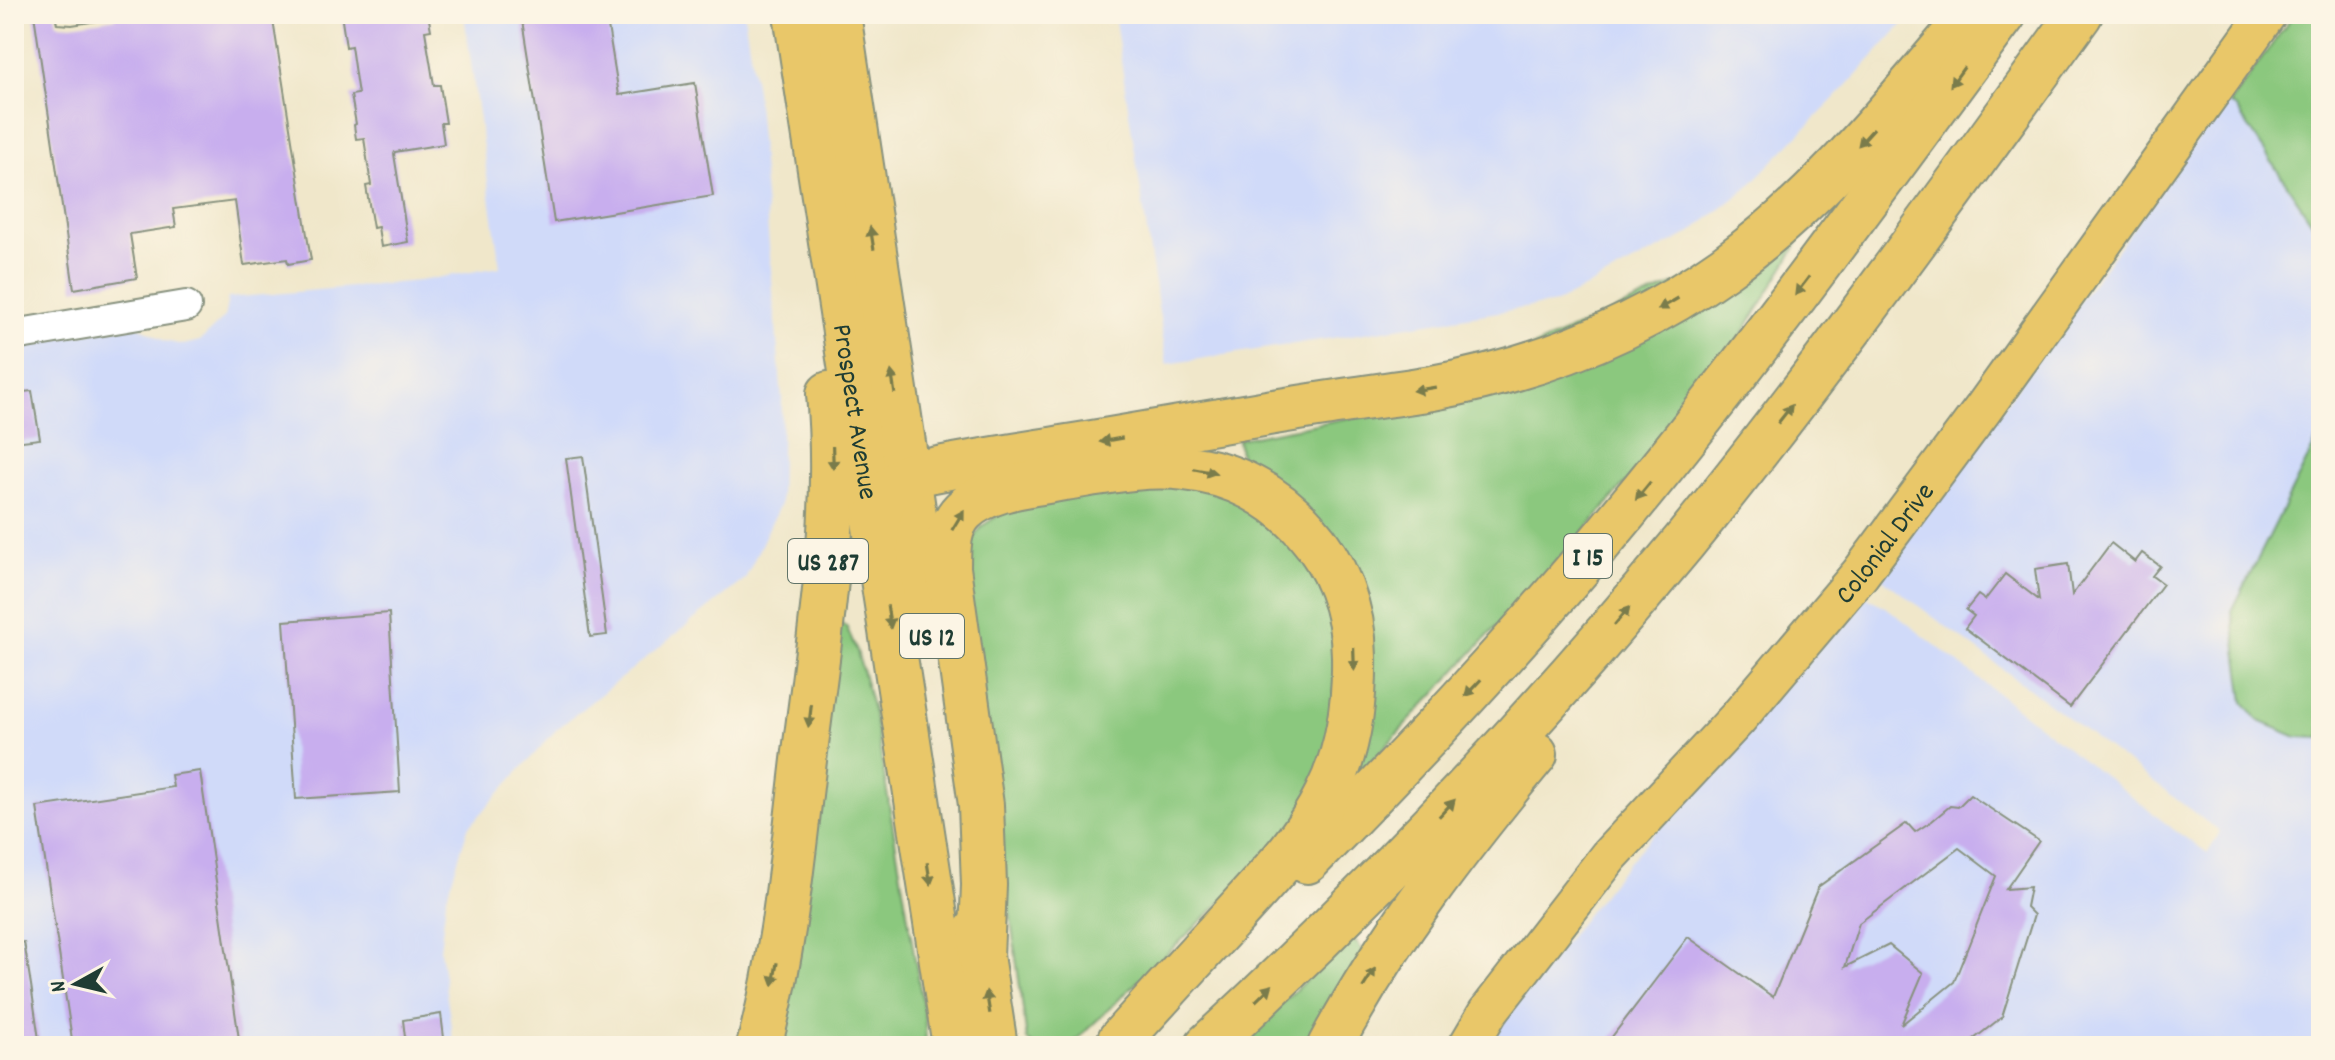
<svg xmlns="http://www.w3.org/2000/svg" width="2335" height="1060" viewBox="0 0 2335 1060" font-family="Dekko,sans-serif">
  <rect width="100%" height="100%" fill="#fcf5e5"/>
  <filter id="ink" filterUnits="userSpaceOnUse"><feTurbulence type="fractalNoise" baseFrequency=".0125" numOctaves="2"/><feDisplacementMap in="SourceGraphic" scale="16" xChannelSelector="R" yChannelSelector="G"/><feConvolveMatrix kernelMatrix="1 2 1 2 8 2 1 2 1" color-interpolation-filters="sRGB"/></filter>
  <filter id="wash" filterUnits="userSpaceOnUse"><feTurbulence type="fractalNoise" baseFrequency=".006" numOctaves="4" result="noise"/><feDisplacementMap in="SourceGraphic" scale="32" xChannelSelector="R" yChannelSelector="G"/><feGaussianBlur stdDeviation="1.8" result="paint"/><feColorMatrix in="noise" values="0 0 0 0 0 0 0 0 0 0 0 0 0 0 0 0 0 1.4 0 .05"/><feComposite in="paint" operator="in"/></filter>
  <g filter="url(#wash)">
    <rect width="100%" height="100%" fill="#f0e7ca"/>
    <path fill="#d0daf9" d="M464 14H744L756 91 782 399 780 504 745 579 557 729 468 828 446 899 440 950 454 1046H14V345L137 325 165 341 183 345 200 341 224 318 228 298 419 281 500 267Z
      M1114 14H1912L1844 89 1746 189 1690 233 1556 303 1167 364Z
      M2225 101 2236 108 2321 236V1046H1488L1499 1027 1619 873 1864 596 1886 607 2177 832 2208 853 2220 832 1880 577Z"/>
    <path fill="#8bc87e" stroke="#558259" stroke-width="2" d="M2294 14H2321V236L2236 108 2229 104Z
      M1800 229 1796 247 1715 379 1576 541 1359 775 1352 767 1362 621 1242 472 1238 439 1390 410Z
      M2321 432V738L2297 737 2259 721 2244 702 2232 611Z
      M1127 484 1214 485 1302 539 1338 621 1331 753 1290 833 1235 889 1070 1046H1034L1027 1040 965 576 970 543 982 526 1007 510Z
      M834 621 846 626 857 651 874 714 925 1019 926 1046H775Z
      M1351 936 1366 954 1311 1046H1238Z"/>
    <g id="blocks">
      <path fill="#c8aeee" fill-rule="evenodd" d="M34 14H55L57 24 72 25 116 18 115 14H272L311 260 288 264 287 259 244 265 235 201 173 209 176 227 130 234 137 278 74 289Z
        M341 14H428L431 30 425 31 434 85H440L446 123H441L444 144 395 152 394 154 408 242 381 247 378 227 373 228 366 186 371 185 364 138 356 139 354 125 356 124 351 95 358 94 356 81 351 46 346 47Z
        M521 14H606L619 95 695 83 713 196 554 222Z
        M32 391 40 439 14 442V393Z
        M583 456 607 635 590 637 566 458Z
        M2111 543 2135 562 2142 553 2160 566 2152 576 2163 584 2070 707 1965 628 1974 616 1966 610 1978 595 1985 600 2005 574 2039 600 2035 569 2068 564 2072 595Z
        M389 613 400 792 296 799 284 621Z
        M200 771 240 1046H73L37 807 173 787 171 775Z
        M1970 795 2039 841 2006 889 2030 887 2026 907 2034 915 2002 1017 1965 1046H1605L1688 937 1773 997 1818 887 1907 823 1915 832 1932 821 1950 806 1958 807ZM1959 848 1996 876 1954 982 1901 1025 1923 973 1889 945 1845 967 1859 923Z
        M24 942 31 985 40 1046H14V943Z
        M441 1014 445 1046H406L403 1020Z"/>
    </g>
  </g>
  <g filter="url(#ink)">
    <use href="#blocks" fill-opacity="0" stroke="#88927f" stroke-width="2"/>
    <g fill="none" stroke-linecap="round" stroke-linejoin="round">
      <defs>
        <path id="minor" d="M14 335 186 306"/>
        <g id="major">
          <path id="s1" d="M1468 1046 1488 1012 1609 856 1737 719 1860 574 1983 409 2267 14"/>
        </g>
        <g id="highway">
          <path id="s2" d="M796 14 955 1046"/>
          <path d="M838 14 927 601"/>
          <path d="M877 540C875 512 885 484 914 474 964 463 1017 456 1068 447 1154 433 1239 417 1324 404 1360 398 1396 394 1432 388 1537 369 1637 330 1725 267 1819 200 1891 109 1965 22"/>
          <path d="M1307 861C1418 749 1526 633 1626 511 1758 351 1880 181 2004 14"/>
          <path d="M977 930 995 1046"/>
          <path d="M981 957 984 885 981 805 948 568C948 548 948 526 963 511 987 487 1033 484 1065 478 1104 472 1145 463 1185 468 1281 477 1353 560 1354 656 1355 704 1348 753 1326 796 1304 841 1267 878 1234 915 1196 956 1158 998 1120 1040"/>
          <path d="M759 1046C785 950 793 850 805 752 820 631 840 516 829 394"/>
          <path d="M1207 1046C1377 889 1537 720 1684 542 1823 371 1951 192 2080 14"/>
          <path d="M1330 1046C1386 940 1459 846 1535 754"/>
        </g>
      </defs>
      <use href="#minor" stroke="#88927f" stroke-width="34"/>
      <use href="#major" stroke="#88927f" stroke-width="42"/>
      <use href="#highway" stroke="#88927f" stroke-width="48"/>
      <use href="#minor" stroke="#fff" stroke-width="30"/>
      <use href="#major" stroke="#e9c769" stroke-width="38"/>
      <use href="#highway" stroke="#e9c769" stroke-width="44"/>
    </g>
    <defs><path id="oneway-solid" d="M-6-.8H1V-3.2L6.5 0L1 3.2V.8H-6Z" transform="scale(2)"/></defs>
    <g fill="#7a7b4c">
      <use href="#oneway-solid" transform="translate(1957 77) rotate(126)"/>
      <use href="#oneway-solid" transform="translate(1866 137) rotate(132)"/>
      <use href="#oneway-solid" transform="translate(872 238) rotate(-99)"/>
      <use href="#oneway-solid" transform="translate(1802 286) rotate(127)"/>
      <use href="#oneway-solid" transform="translate(1668 304) rotate(150)"/>
      <use href="#oneway-solid" transform="translate(893 382) rotate(-99)"/>
      <use href="#oneway-solid" transform="translate(1424 389) rotate(171)"/>
      <use href="#oneway-solid" transform="translate(1785 414) rotate(-52)"/>
      <use href="#oneway-solid" transform="translate(1111 440) rotate(170)"/>
      <use href="#oneway-solid" transform="translate(833 458) rotate(88)"/>
      <use href="#oneway-solid" transform="translate(1205 471) rotate(11)"/>
      <use href="#oneway-solid" transform="translate(1643 491) rotate(129)"/>
      <use href="#oneway-solid" transform="translate(958 520) rotate(-59)"/>
      <use href="#oneway-solid" transform="translate(1622 616) rotate(-50)"/>
      <use href="#oneway-solid" transform="translate(889 617) rotate(81)"/>
      <use href="#oneway-solid" transform="translate(1354 659) rotate(88)"/>
      <use href="#oneway-solid" transform="translate(1473 688) rotate(133)"/>
      <use href="#oneway-solid" transform="translate(810 716) rotate(97)"/>
      <use href="#oneway-solid" transform="translate(1447 808) rotate(-47)"/>
      <use href="#oneway-solid" transform="translate(929 874) rotate(81)"/>
      <use href="#oneway-solid" transform="translate(775 974) rotate(100)"/>
      <use href="#oneway-solid" transform="translate(1369 978) rotate(-58)"/>
      <use href="#oneway-solid" transform="translate(1264 993) rotate(-44)"/>
      <use href="#oneway-solid" transform="translate(988 1002) rotate(-99)"/>
    </g>
  </g>
  <g text-anchor="middle" stroke-width="6" stroke-linejoin="round" paint-order="stroke">
    <g fill="#fcf5e5" stroke="#617469" stroke-width="2">
      <rect x="1564" y="534" width="48" height="44" rx="6"/>
      <rect x="788" y="539" width="80" height="44" rx="6"/>
      <rect x="900" y="614" width="64" height="44" rx="6"/>
    </g>
    <g font-size="26" font-weight="bold" fill="#1f3d34">
      <text x="1588" y="565">I 15</text>
      <text x="828" y="570">US 287</text>
      <text x="932" y="645">US 12</text>
    </g>
    <g font-size="28" fill="#1f3d34" stroke="#fcf5e5">
      <text dy="10" stroke="none"><textPath href="#s2" startOffset="402">Prospect Avenue</textPath></text>
      <text dy="10" stroke="none"><textPath href="#s1" startOffset="654">Colonial Drive</textPath></text>
    </g>
  </g>
  <rect width="2335" height="1060" fill="none" stroke="#fcf5e5" stroke-width="48"/>
  <g transform="translate(76 984) rotate(262)" stroke="#fcf5e5" stroke-width="6" paint-order="stroke">
  <path d="M0-6L14 30L0 20L-14 30Z" fill="#1f3d34"/>
  <text y="-12" font-size="22" font-weight="bold" text-anchor="middle" fill="#1f3d34">N</text>
  </g>
</svg>
